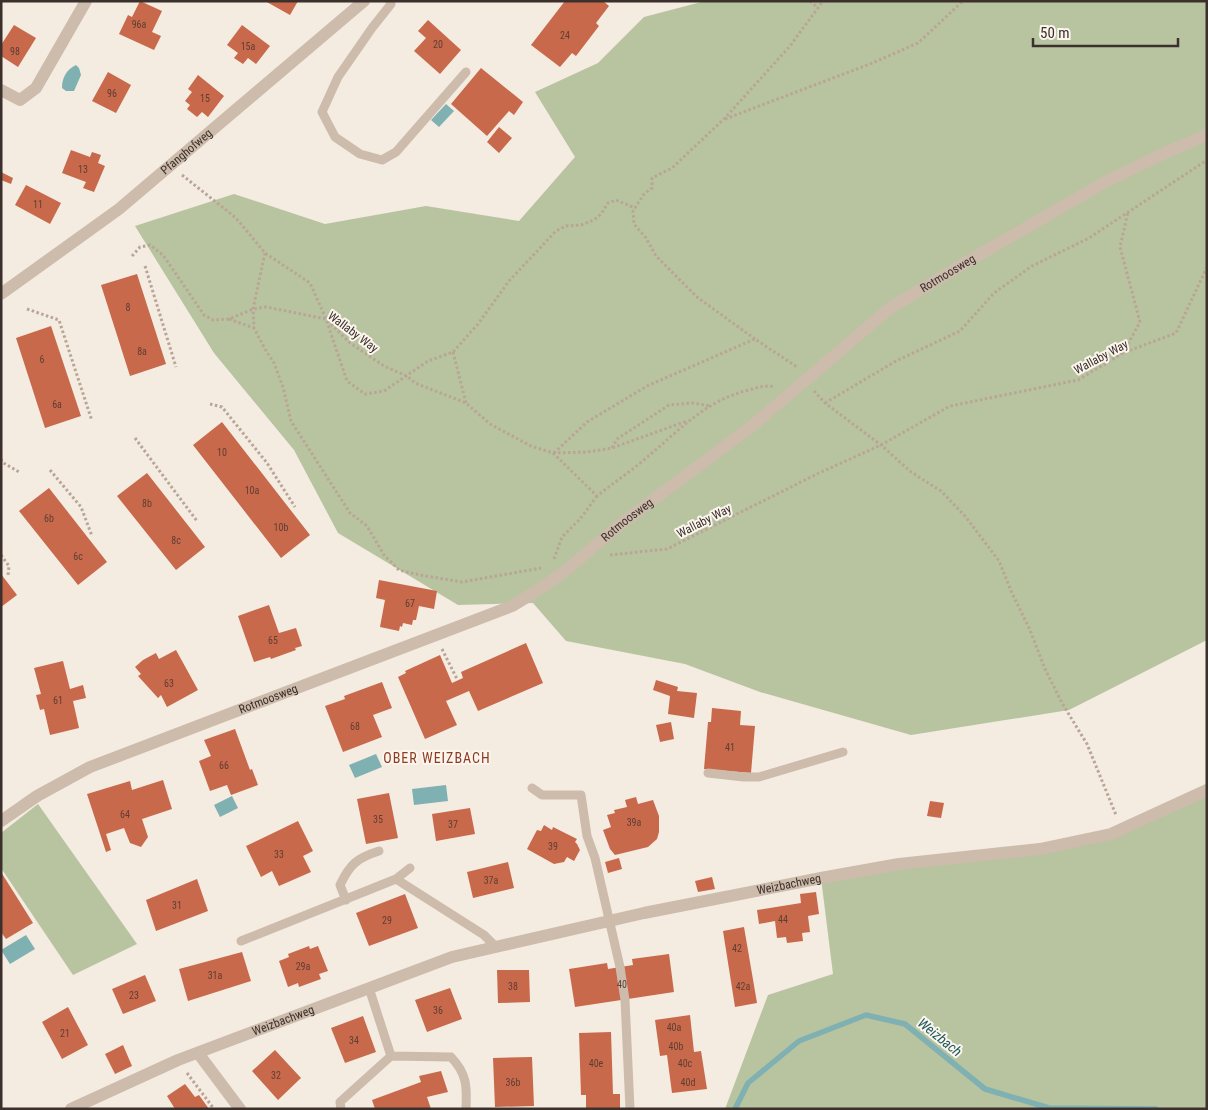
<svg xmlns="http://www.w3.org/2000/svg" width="1208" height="1110" viewBox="0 0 1208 1110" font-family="'Roboto Condensed',sans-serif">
  <rect width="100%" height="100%" fill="#f4ebe1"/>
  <path fill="#b8c4a0" d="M705 1H1207V640L1069 710 911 735 760 692 685 664 566 641 533 603 458 605 338 533 294 450 214 353 135 226 234 194 325 224 426 206 519 221 575 157 535 92 598 63 644 17Z
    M1207 790V1109H725L768 995 833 974 821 878 1111 834Z
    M38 804 137 944 73 975 1 868V833Z"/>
  <path fill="#7fb0b2" d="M76 65 79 68 81 75 74 91H66L62 88C62 78 66 70 76 65Z
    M446 104 454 111 439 127 431 120Z
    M376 754 382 767 355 778 349 765Z
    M446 785 448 801 414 805 412 789Z
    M232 796 238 808 220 817 214 805Z
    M26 935 35 949 10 964 1 950Z"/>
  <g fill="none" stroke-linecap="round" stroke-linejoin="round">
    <path stroke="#7fb0b2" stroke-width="5.5" d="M735 1109 748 1083 799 1041 866 1015 905 1024 985 1089 1049 1108 1156 1109"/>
  </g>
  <path fill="#c8694b" d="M140 1 162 11 152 32 161 36 154 50 119 34 128 15 132 17Z
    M265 1H298L290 15Z
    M565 1H603L609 6 596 23 599 26 576 56 572 53 560 67 531 45Z
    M428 20 461 50 440 74 414 51 426 38 418 31Z
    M14 25 36 38 18 67 1 56V45Z
    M242 25 270 46 256 64 248 58 243 64 234 58 238 53 227 45Z
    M481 68 523 102 514 115 509 111 487 136 451 104Z
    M108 72 131 85 116 113 92 101Z
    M198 75 224 96 208 117 202 112 197 117 187 109 190 105 185 101 192 92 188 89Z
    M499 127 512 138 499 153 487 142Z
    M71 150 90 157 92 152 101 155 98 163 105 166 94 192 83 188 86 182 62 173Z
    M1 172 13 178 11 184 1 180Z
    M26 185 61 203 50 224 15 205Z
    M137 274 166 364 130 376 101 285Z
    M51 326 81 416 45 428 16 338Z
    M222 422 310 535 281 558 193 445Z
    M147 473 205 547 176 570 117 496Z
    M49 488 107 562 78 585 19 511Z
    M1 574 17 595 1 607Z
    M379 580 437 591 434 609 419 606 416 620H413L412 625 403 623 402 627 400 626 399 631 380 627 385 600 376 598Z
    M269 605 279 633 296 628 302 646 295 648 296 650 271 659 270 657 254 662 238 616Z
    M526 643 543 683 478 711 469 691 446 701 457 725 425 739 398 677 406 673 405 671 440 655 452 683 463 678 461 672Z
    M176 650 198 690 167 707 161 695 158 698 138 676 141 674 135 667 143 660 156 653 159 659Z
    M63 661 70 689 83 685 86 698 73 701 79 728 50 735 44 709 40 710 36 695 41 694 34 668Z
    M656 680 678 687 677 691 697 693 694 718 668 714 670 696 653 690Z
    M382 682 392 708 373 715 382 737 343 752 325 706 345 699 344 696Z
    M712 708 741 711 740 725 755 726 751 773 704 769 708 722H711Z
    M671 722 674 739 660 742 656 725Z
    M235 729 250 770 252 769 258 785 231 795 227 785 210 791 199 761 211 756 204 740Z
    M163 780 172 809 142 819 148 837 141 847 130 843 124 828 106 834 111 850 106 852 87 794 130 781 132 790Z
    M389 793 398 838 366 844 357 799Z
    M636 797 638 804 653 800 659 816V832L657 839 648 847 615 855 610 849 603 830 611 827 607 815 615 813 614 810 627 807 625 800Z
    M930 801 944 803 941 818 927 816Z
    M470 808 475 834 436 841 432 814Z
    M298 821 313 851 303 856 311 872 279 886 272 871 261 877 246 846Z
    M544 825 552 830 553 827 577 839 575 842 577 844 580 850 574 861 567 857 564 862 554 864 527 849 537 830 541 831Z
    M619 858 622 869 608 873 605 862Z
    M508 862 514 888 473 898 467 872Z
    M1 872 33 923 6 939 1 932Z
    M712 877 715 889 698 892 695 881Z
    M197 879 208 911 156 931 146 900Z
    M816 892 819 914 808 916 810 932 802 933 803 941 787 943 786 937 777 938 775 921 759 924 757 910 801 903 800 894Z
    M405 894 418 928 369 946 356 913Z
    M744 927 757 1003 735 1007 723 931Z
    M309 946 310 949 318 946 328 971 319 974 321 979 299 987 298 983 288 987 279 961 289 957 288 954Z
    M242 952 251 981 188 1001 179 969Z
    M669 954 674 992 575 1007 569 969 607 963 608 969 633 965 632 959Z
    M497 970H529L530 1002 498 1003Z
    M145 975 156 1001 123 1014 112 989Z
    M450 988 462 1019 427 1032 415 1000Z
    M68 1007 88 1045 62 1059 42 1022Z
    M690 1015 694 1052 701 1051 707 1089 672 1093 667 1055 660 1056 655 1020Z
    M363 1016 376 1052 345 1063 331 1028Z
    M611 1032 613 1094H620V1109H586V1095H581L579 1033Z
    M123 1045 132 1066 115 1074 105 1054Z
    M275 1050 301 1078 278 1100 252 1071Z
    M532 1057 534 1106 495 1107 493 1058Z
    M441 1071 448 1092 427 1097 431 1109H375L372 1100 421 1082 419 1076Z
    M185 1084 195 1097 199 1095 209 1109H175L167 1096Z"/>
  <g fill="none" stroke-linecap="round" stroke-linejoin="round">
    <path stroke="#b9a596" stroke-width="3" stroke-dasharray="2.5 2.5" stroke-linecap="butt" d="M810 1 818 8
      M725 119 870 64 918 43 963 1
      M182 175 236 218 265 253 310 283 326 319 347 381 365 394 384 391 428 361 453 352 478 324 509 281 556 231 566 226 581 225 594 220 601 214 608 203 616 200 635 208
      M265 253 253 309 254 328 265 349 274 363 283 387 291 421 350 513 367 526 384 555 399 570 420 575 462 582 541 568
      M132 256 140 247 150 245 163 255 204 315 213 320 229 319 253 309 266 307 326 319 350 343 384 366 407 376 415 383 466 403 490 424 531 446 553 453 588 452 612 448 687 421
      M145 266 176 367
      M27 309 59 320 92 421
      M229 319 254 328
      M755 339 697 297 656 256 646 238 634 224 633 211 644 194 652 188V178L672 168 724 119 790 46 823 1
      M453 352 466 403
      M1123 353 1140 322 1120 247 1128 212
      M814 391 825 403 881 445 911 472 941 491 965 516 999 561 1012 593 1030 630 1045 669 1062 703 1087 744 1116 815
      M825 403 896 361 960 331 994 293 1032 266 1089 238 1207 160
      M210 404 222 407 267 463 295 507
      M135 438 197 521
      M612 448 617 439 669 405 692 403 711 406
      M553 453 597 496C613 483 630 472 645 459 680 430 704 401 749 390 759 387 766 385 775 387
      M554 453 587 422 647 386 755 339 797 367
      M1 459 2 462 19 472
      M50 470 81 507 92 536
      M1 555 9 566 8 575
      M610 555 667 549 817 474 881 445 950 406 1078 380 1123 353 1176 333 1207 267
      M554 559 562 537 580 519 597 496
      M442 649 457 679
      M187 1073 214 1109"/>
    <path stroke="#cdbbac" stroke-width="9" d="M390 1 391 4 372 28 338 77 322 112 335 137 360 154 382 160 396 152 466 72
      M708 773 744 777H759L843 752
      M532 788 542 795H581L587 836 595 858 620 967 625 1000 630 1109
      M396 879 410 868
      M346 900 340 885C350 864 357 858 379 851
      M241 941 396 879 484 935 496 947
      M369 988 391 1056
      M341 1109 340 1102 391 1056 451 1057C467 1074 467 1086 466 1109"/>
    <g stroke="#cdbbac" stroke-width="12">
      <path d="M1 90 20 100 36 88 86 1"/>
      <path id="s1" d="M1 294 119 209 364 1"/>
      <path id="s2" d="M1 821 37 796 90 767 512 606 535 592 564 572 622 523 752 426 890 308 965 263 1107 181 1169 151 1207 135"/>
      <path d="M198 1053 240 1109"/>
      <path id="s3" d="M71 1109 178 1060 452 957 644 913 821 878 899 864 1040 849 1111 834 1207 790"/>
    </g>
  </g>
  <g text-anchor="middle" stroke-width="4" stroke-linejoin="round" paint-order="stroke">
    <g font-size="10" fill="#5e3e33">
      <text x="139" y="28">96a</text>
      <text x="565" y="39">24</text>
      <text x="438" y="48">20</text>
      <text x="248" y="50">15a</text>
      <text x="15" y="55">98</text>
      <text x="112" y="97">96</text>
      <text x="205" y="102">15</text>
      <text x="83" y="173">13</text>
      <text x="38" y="208">11</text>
      <text x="128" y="311">8</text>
      <text x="142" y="355">8a</text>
      <text x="42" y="363">6</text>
      <text x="57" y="408">6a</text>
      <text x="222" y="456">10</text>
      <text x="252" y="494">10a</text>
      <text x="147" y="507">8b</text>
      <text x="49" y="522">6b</text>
      <text x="281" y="531">10b</text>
      <text x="176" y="544">8c</text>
      <text x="78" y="560">6c</text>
      <text x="410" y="607">67</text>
      <text x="273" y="644">65</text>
      <text x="169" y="687">63</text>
      <text x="58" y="704">61</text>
      <text x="355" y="730">68</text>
      <text x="730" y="751">41</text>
      <text x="224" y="769">66</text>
      <text x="125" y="818">64</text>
      <text x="378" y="823">35</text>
      <text x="634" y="826">39a</text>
      <text x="453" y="828">37</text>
      <text x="553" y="850">39</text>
      <text x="279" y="858">33</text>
      <text x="491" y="884">37a</text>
      <text x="177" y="909">31</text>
      <text x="783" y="923">44</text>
      <text x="387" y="924">29</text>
      <text x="737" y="952">42</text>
      <text x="303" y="970">29a</text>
      <text x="215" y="979">31a</text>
      <text x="622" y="988">40</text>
      <text x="513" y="990">38</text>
      <text x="743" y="990">42a</text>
      <text x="134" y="999">23</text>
      <text x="438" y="1014">36</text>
      <text x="674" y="1031">40a</text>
      <text x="65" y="1037">21</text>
      <text x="354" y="1044">34</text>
      <text x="676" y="1050">40b</text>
      <text x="596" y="1067">40e</text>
      <text x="685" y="1067">40c</text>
      <text x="276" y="1079">32</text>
      <text x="513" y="1086">36b</text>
      <text x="688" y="1086">40d</text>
    </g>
    <g font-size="12" fill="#3b302b" stroke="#fbf5ee">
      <text dy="4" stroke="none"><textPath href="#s1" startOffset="234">Pfanghofweg</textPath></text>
      <text dy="4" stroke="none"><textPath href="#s2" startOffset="1105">Rotmoosweg</textPath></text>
      <text transform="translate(353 332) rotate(37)" y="4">Wallaby Way</text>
      <text transform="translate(1101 357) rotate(-28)" y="4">Wallaby Way</text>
      <text dy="4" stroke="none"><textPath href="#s2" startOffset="700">Rotmoosweg</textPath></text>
      <text transform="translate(704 521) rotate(-27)" y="4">Wallaby Way</text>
      <text dy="4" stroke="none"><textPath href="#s2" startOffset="295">Rotmoosweg</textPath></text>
      <text dy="4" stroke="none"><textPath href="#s3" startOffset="755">Weizbachweg</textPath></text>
      <text dy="4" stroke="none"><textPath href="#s3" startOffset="230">Weizbachweg</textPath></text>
    </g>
    <g font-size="14" letter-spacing="1" fill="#8c3b22" stroke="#fbf5ee">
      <text x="437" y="763">OBER WEIZBACH</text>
    </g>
    <g font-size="14" font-style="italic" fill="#1f5a5e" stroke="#fbf5ee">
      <text transform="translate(940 1037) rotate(39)" y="5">Weizbach</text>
    </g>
  </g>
  <rect width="1208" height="1110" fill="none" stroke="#3b302b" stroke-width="5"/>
  <path d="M1033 38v8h145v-8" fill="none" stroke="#3b302b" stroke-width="2.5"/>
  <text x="1040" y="38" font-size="15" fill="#3b302b" stroke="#fbf5ee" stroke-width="4" paint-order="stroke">50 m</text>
</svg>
